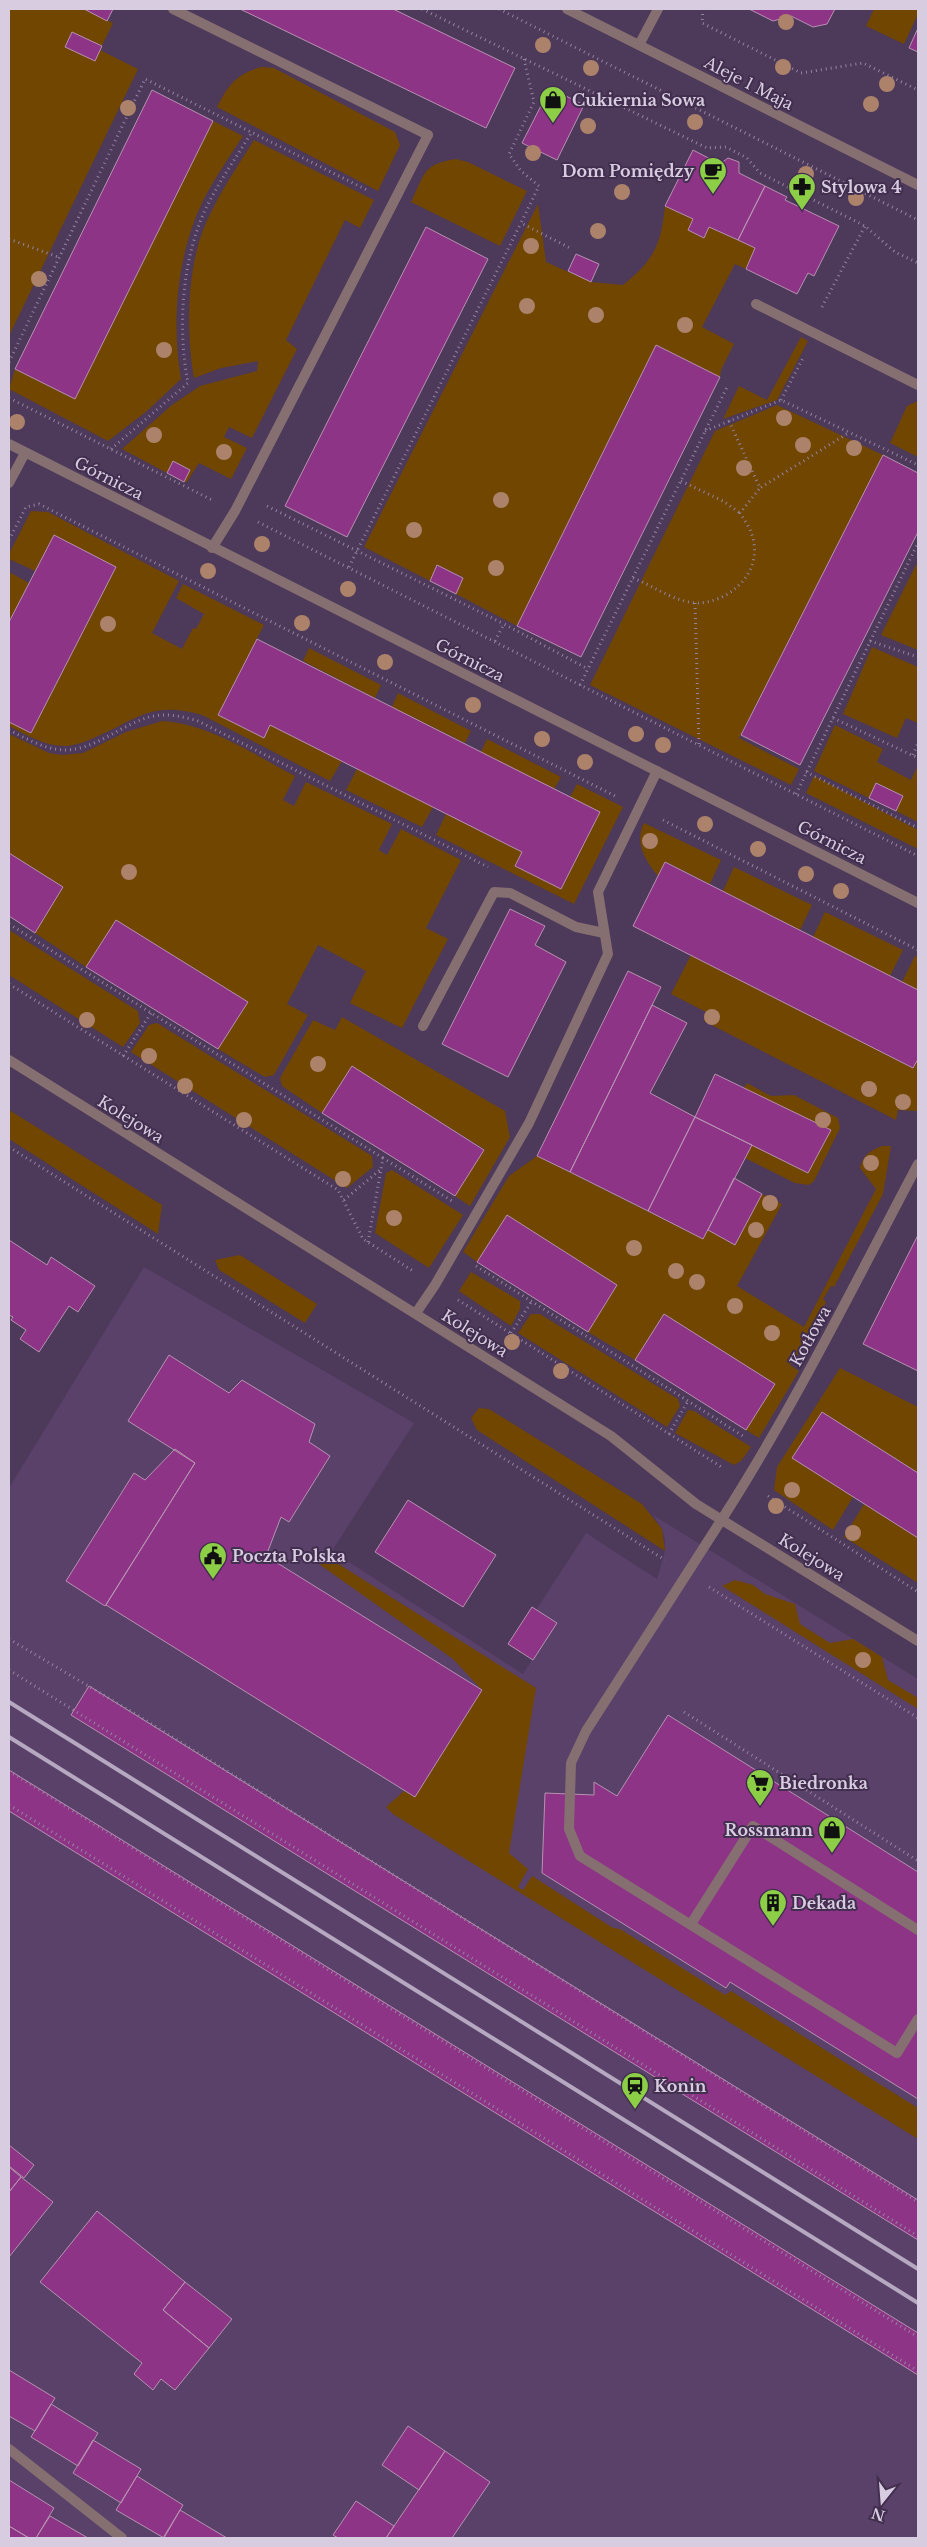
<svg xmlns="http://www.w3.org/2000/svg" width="927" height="2547" viewBox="0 0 927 2547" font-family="'Libre Baskerville',serif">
  <rect width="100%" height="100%" fill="#4d395a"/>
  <path fill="#594169" d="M144 1267 414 1423 332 1551 523 1674 556 1623 536 1610 586 1533 657 1579 665 1551V1540L662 1529 653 1515 918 1679V2538H9V1488Z"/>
  <path fill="#704600" d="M9 9H84L113 23 95 60 100 50 138 69 9 336Z
    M874 9H918V14L904 44 866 26Z
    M262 67 274 68 395 132 400 145 378 191 217 107C228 85 237 73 262 67Z
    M213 121 243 136C230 156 216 176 205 197 177 252 171 320 181 379L147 411 108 441 9 389 15 369 75 399Z
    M254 140 374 200 360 228 345 220 286 340 297 349 252 438 229 427 224 437 247 448 231 479 199 463 187 482H184L190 470 173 461 167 473 122 449 172 405 200 386 257 371 258 361 221 368 194 378C186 334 187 272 203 230 216 198 235 170 254 140Z
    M456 159 468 162 527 191 500 246 411 202C425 174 422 164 456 159Z
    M538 204 546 262 591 282 623 285C654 260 661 245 665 206L693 219 688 230 703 238 709 227 755 248 746 269 735 264 702 327 734 344 721 370 720 377 656 345 517 626 456 594 463 577 437 565 430 581 364 547Z
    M801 337 808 341 777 400 723 419 739 386 767 400Z
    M918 401V457L890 443 907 406Z
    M777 405 883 455 739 738 799 769 791 785 590 685 715 431Z
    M31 511 48 512 179 581 152 633 182 649 193 628 196 629 204 614 176 598 183 584 264 625 218 715 264 738 270 725 342 761 330 781 202 715C151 701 140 718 96 737 87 741 77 745 67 746 47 747 26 735 9 726V722L31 733 116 567 54 535 35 571 9 559V554Z
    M918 561V650L881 635Z
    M9 572 29 583 9 622Z
    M872 647 918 667V723L906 718 897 738 843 714Z
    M309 648 381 685 375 698 303 661Z
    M398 693 471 731 465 743 392 707Z
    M162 721C210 724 253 754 295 776L283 800 294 806 306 782 392 824 379 850 387 855 401 829 461 860 426 928 448 939 402 1028 350 1003 366 971 318 945 287 1004 308 1015 274 1075 265 1077 218 1049 247 1002 116 920 86 967 35 933 63 887 9 853V734L49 753 62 755 83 753 126 732Z
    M835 725 883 749 877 762 911 780 918 765V822L896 811 903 796 877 783 869 798 814 771Z
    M487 739 561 777 554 789 481 752Z
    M357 769 433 807 422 827 346 790Z
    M814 776 918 830V849L806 793Z
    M577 784 623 807 574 904 436 835 446 814 522 852 515 866 561 889 600 812 570 797Z
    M644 823 721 860 710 884 666 862 658 876C645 860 634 843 644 823Z
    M734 867 812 905 800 930 723 891Z
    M825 912 903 950 890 976 813 937Z
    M9 930 138 1011 140 1023 123 1047 9 975Z
    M691 955 913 1068 918 1059V1111L898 1110 896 1120 704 1021 706 1012 671 994Z
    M915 956 918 957V990L902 982Z
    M342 1017 505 1111 510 1137 470 1206 455 1196 484 1149 352 1067 322 1113 282 1086 280 1078 313 1020 335 1030Z
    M157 1023 372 1156 373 1167 347 1188 131 1052 149 1025Z
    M747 1083 771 1096 794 1095 838 1118 840 1128 814 1181 809 1185 795 1183 745 1158 752 1145 808 1173 830 1130 744 1088Z
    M9 1110 162 1205 158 1234 9 1139Z
    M882 1146H891L883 1194 834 1287 831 1286 823 1299 826 1302 805 1346 790 1365 799 1371 759 1438 746 1430 775 1384 664 1314 635 1360 588 1332 617 1285 507 1216 477 1262 463 1252 509 1176 537 1156 703 1239 708 1230 735 1245 762 1194 782 1204 737 1286 804 1327 876 1189 860 1168C864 1154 870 1151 882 1146Z
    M392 1170 463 1215 429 1268 375 1233 386 1173Z
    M240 1255 317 1304 305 1323 219 1270 215 1260Z
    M471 1272 520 1301V1309L511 1326 459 1291Z
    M531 1314H540L678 1399 680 1406 667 1427 518 1333Z
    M840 1368 918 1407V1473L822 1412 793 1458 853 1497 833 1530 774 1490 777 1467Z
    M479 1408 489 1409 642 1504 662 1529 665 1551 477 1430 471 1418Z
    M688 1410 694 1411 751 1447 741 1461 734 1465 675 1433Z
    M864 1504 918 1538V1583L844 1537Z
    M324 1555 536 1688 509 1853 528 1869 518 1887 523 1890 532 1876 613 1928 620 1929 725 1995 731 1991 918 2108V2139L393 1814 386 1807 404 1791 415 1797 482 1690 453 1659 319 1564Z
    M735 1580 753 1585 765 1594 795 1604 800 1624 830 1643 853 1639 882 1657 888 1680 918 1698V1709L722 1586Z"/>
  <path fill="#8e3486" stroke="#b692b0" d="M84 9H113L107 21Z
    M240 9H393L515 68 486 128Z
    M749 9H835L827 24 813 27 791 16 773 21Z
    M918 28V52L909 48Z
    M72 32 102 46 95 61 65 47Z
    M550 88 584 105 557 160 522 143Z
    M152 90 213 121 75 399 15 369Z
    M693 150 720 164 728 158 739 162V173L765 186 738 240 709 227 704 238 688 230 693 219 665 206Z
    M765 186 787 197 785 200 839 226 814 276 808 273 797 294 746 269 755 248 738 240Z
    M426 227 488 259 347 537 285 506Z
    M576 254 599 264 591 282 568 271Z
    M656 345 720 377 581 657 517 626Z
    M883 455 918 473V532L800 765 741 735Z
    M173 461 190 470 184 482 167 473Z
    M54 535 116 567 31 733 9 722V622Z
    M437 565 463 578 456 594 430 581Z
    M257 639 600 812 561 889 515 866 522 852 270 725 264 738 218 715Z
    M876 783 903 796 896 811 869 798Z
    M9 853 63 887 35 933 9 916Z
    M665 862 918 990V1059L913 1068 633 926Z
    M510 909 545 926 535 945 566 962 508 1077 442 1044Z
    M116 920 248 1002 218 1049 86 967Z
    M628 971 661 987 570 1172 537 1156Z
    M652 1005 687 1023 650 1093 695 1117 648 1211 570 1172Z
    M352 1066 484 1150 455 1196 322 1113Z
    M715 1074 831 1130 808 1173 695 1117Z
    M695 1117 752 1145 703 1239 648 1211Z
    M734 1178 762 1194 735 1245 708 1230Z
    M507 1215 617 1285 588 1332 477 1262Z
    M918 1235V1371L863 1344Z
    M9 1240 47 1265 51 1257 95 1286 78 1312 69 1306 39 1352 20 1339 26 1330 11 1320 13 1317 9 1315Z
    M664 1314 775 1384 746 1430 635 1360Z
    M169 1355 229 1393 242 1380 315 1424 309 1442 330 1456 289 1522 281 1517 266 1556 482 1690 415 1797 106 1605 195 1463 128 1421Z
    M822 1412 918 1473V1538L792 1458Z
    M175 1449 195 1463 105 1606 66 1581 134 1473 145 1480Z
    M408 1500 496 1555 463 1607 375 1552Z
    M532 1607 557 1623 533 1660 508 1644Z
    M89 1686 918 2200V2240L71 1715Z
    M668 1715 918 1872V2099L730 1982 726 1988 542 1873 545 1793 594 1795V1782L617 1796Z
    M9 1770 918 2333V2375L9 1811Z
    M9 2145 34 2165 24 2178 9 2166Z
    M9 2167 21 2177 9 2192Z
    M21 2177 53 2202 9 2257V2192Z
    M97 2211 185 2282 163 2310 209 2348 175 2390 161 2379 153 2390 134 2374 142 2363 40 2282Z
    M185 2282 232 2319 209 2348 163 2310Z
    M9 2370 55 2398 35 2431 9 2416Z
    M51 2404 98 2433 78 2466 31 2437Z
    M408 2426 445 2451 419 2490 382 2465Z
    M93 2440 141 2469 121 2503 73 2473Z
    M445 2451 490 2482 452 2538H386Z
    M137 2476 183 2505 164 2538 116 2510Z
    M9 2480 54 2508 36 2538H29L9 2526Z
    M356 2501 394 2526 386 2538H338L333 2535Z
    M180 2510 227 2538H163Z
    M50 2516 88 2538H36Z
    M9 2526 29 2538H9Z"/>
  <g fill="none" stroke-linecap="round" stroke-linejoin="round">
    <path stroke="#94849f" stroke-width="3" stroke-dasharray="1 4" stroke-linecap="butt" d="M422 9 707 148 726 147 747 158 760 173 865 226 895 252 918 263
      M499 9 918 220
      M703 9 702 23 801 73 863 63 918 90
      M524 59 534 102 509 154 521 171 539 186 521 223 572 249
      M9 239 58 257
      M822 307 865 226
      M9 362 145 79 369 191
      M9 398 212 500
      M781 400 803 358
      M729 421 760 488 850 432
      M705 431 781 400 918 465
      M111 449 188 383C177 326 182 256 208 204 221 179 237 156 252 132
      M681 481 723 501 740 513
      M267 506 504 624
      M258 522 918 856
      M9 540 26 507 39 504 615 796
      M349 567 521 223
      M633 578C654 586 674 602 697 603 726 603 759 577 754 544 753 532 746 522 740 513L760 488
      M695 603 699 745
      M495 641 504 624 588 669
      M870 641 918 657
      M580 685 728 385
      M833 718 918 758
      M9 730C25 738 44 749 63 750 96 751 123 722 154 716 169 713 182 717 196 720L488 867
      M913 755 918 743
      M806 772 918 828
      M796 794 918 543
      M663 820 918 950
      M9 924 383 1158
      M9 984 338 1190 363 1239 413 1271
      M123 1056 151 1013
      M9 1147 665 1560
      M344 1200 381 1169
      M368 1242 383 1158 452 1201
      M476 1266 743 1436
      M458 1300 723 1468
      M511 1333 532 1301
      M669 1434 688 1401
      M768 1496 918 1592
      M709 1587 918 1718
      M9 1639 134 1713 918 2202
      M9 1670 918 2236
      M684 1712 918 1861
      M9 1771 918 2337
      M9 1805 918 2371"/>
    <path stroke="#856f71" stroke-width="10" d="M173 9 428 135
      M756 304 918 385
      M423 1026 494 892 510 893 576 927 604 933
      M416 1313 435 1285 529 1123 608 954 598 892 657 771
      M722 1519 586 1731 571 1763 569 1829 580 1856 897 2053 918 2019
      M691 1924 753 1826 918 1930
      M9 2449 122 2538"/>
    <path stroke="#856f71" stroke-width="10" d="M639 45 658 9
      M9 444 918 903
      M9 483 25 453
      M212 548 235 511 428 135
      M722 1519C795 1405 855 1283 918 1164"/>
    <path stroke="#856f71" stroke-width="10" d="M567 9 918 185
      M9 1060 611 1436 696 1504 918 1641"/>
    <path stroke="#b6a8c0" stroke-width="4" d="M9 1702 918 2269
      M9 1737 918 2303"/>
  </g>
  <g fill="#ac836a">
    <circle cx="786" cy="22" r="8"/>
    <circle cx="543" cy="45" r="8"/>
    <circle cx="783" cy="67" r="8"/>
    <circle cx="591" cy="68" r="8"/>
    <circle cx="887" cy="84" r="8"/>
    <circle cx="871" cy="104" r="8"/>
    <circle cx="128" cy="108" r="8"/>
    <circle cx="695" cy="122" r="8"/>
    <circle cx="588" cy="126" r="8"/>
    <circle cx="533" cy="153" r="8"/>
    <circle cx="806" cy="174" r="8"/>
    <circle cx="622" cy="192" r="8"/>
    <circle cx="856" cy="198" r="8"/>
    <circle cx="598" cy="231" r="8"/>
    <circle cx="531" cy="246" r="8"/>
    <circle cx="39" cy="279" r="8"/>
    <circle cx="527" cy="306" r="8"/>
    <circle cx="596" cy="315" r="8"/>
    <circle cx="685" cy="325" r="8"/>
    <circle cx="164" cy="350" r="8"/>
    <circle cx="784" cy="418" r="8"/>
    <circle cx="17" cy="422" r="8"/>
    <circle cx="154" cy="435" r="8"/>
    <circle cx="803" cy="445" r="8"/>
    <circle cx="854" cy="448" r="8"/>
    <circle cx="224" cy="452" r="8"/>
    <circle cx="744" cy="468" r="8"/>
    <circle cx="501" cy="500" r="8"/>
    <circle cx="414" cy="530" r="8"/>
    <circle cx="262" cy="544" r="8"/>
    <circle cx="496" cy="568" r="8"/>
    <circle cx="208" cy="571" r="8"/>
    <circle cx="348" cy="589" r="8"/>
    <circle cx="302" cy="623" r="8"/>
    <circle cx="108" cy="624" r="8"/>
    <circle cx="385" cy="662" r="8"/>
    <circle cx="473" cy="705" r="8"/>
    <circle cx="636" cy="734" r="8"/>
    <circle cx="542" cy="739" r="8"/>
    <circle cx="663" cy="745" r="8"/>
    <circle cx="585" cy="762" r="8"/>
    <circle cx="705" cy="824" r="8"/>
    <circle cx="650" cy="841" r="8"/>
    <circle cx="758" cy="849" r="8"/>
    <circle cx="129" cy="872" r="8"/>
    <circle cx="806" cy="874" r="8"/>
    <circle cx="841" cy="891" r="8"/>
    <circle cx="712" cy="1017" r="8"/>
    <circle cx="87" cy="1020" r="8"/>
    <circle cx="149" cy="1056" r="8"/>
    <circle cx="318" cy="1064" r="8"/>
    <circle cx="185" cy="1086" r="8"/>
    <circle cx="869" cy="1089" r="8"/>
    <circle cx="903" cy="1102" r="8"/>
    <circle cx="244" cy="1120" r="8"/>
    <circle cx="823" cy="1120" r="8"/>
    <circle cx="871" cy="1163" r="8"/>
    <circle cx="343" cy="1179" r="8"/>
    <circle cx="770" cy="1203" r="8"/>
    <circle cx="394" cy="1218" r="8"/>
    <circle cx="756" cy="1230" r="8"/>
    <circle cx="634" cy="1248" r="8"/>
    <circle cx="676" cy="1271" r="8"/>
    <circle cx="697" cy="1282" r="8"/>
    <circle cx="735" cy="1306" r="8"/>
    <circle cx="772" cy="1333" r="8"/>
    <circle cx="512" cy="1342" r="8"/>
    <circle cx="561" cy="1371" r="8"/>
    <circle cx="792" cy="1490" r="8"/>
    <circle cx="776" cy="1506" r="8"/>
    <circle cx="853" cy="1533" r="8"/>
    <circle cx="863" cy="1660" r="8"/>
  </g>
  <defs>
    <symbol id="shop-pin" viewBox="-11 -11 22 30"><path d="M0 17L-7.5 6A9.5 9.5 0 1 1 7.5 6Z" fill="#8cce45" stroke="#422e4e"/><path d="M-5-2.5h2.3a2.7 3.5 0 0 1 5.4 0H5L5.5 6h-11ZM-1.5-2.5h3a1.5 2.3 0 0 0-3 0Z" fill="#111"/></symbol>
    <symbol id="cafe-pin" viewBox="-11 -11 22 30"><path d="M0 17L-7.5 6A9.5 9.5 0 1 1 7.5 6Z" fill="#8cce45" stroke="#422e4e"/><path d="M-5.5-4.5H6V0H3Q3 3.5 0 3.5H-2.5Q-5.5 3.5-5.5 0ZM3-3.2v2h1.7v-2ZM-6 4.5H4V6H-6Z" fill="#111"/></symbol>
    <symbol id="pharmacy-pin" viewBox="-11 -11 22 30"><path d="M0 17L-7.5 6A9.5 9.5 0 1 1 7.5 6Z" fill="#8cce45" stroke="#422e4e"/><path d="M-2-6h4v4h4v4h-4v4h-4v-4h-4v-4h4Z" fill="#111"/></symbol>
    <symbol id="civic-pin" viewBox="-11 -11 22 30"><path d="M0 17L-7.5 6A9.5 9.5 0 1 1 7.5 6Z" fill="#8cce45" stroke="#422e4e"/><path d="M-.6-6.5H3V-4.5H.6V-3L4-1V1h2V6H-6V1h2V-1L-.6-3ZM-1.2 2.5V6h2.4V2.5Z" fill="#111"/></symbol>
    <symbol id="supermarket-pin" viewBox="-11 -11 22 30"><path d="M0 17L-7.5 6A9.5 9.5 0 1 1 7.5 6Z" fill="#8cce45" stroke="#422e4e"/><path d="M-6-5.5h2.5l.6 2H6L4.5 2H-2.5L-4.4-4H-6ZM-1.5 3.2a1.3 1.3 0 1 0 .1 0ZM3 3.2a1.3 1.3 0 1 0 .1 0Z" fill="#111"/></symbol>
    <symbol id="building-pin" viewBox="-11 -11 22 30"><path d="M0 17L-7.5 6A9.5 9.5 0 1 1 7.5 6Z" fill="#8cce45" stroke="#422e4e"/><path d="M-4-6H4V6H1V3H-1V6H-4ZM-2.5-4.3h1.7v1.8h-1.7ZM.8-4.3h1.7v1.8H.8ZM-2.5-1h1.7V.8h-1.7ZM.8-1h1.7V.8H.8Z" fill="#111"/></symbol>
    <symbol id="station-pin" viewBox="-11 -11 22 30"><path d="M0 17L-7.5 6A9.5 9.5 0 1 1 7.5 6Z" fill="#8cce45" stroke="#422e4e"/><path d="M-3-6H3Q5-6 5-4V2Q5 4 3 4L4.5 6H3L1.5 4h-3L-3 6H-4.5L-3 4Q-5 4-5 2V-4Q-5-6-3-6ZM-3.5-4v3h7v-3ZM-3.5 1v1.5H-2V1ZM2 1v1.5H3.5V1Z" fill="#111"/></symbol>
  </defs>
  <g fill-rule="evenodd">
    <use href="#shop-pin" x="537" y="84" width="32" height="43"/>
    <use href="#cafe-pin" x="697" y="155" width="32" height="43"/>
    <use href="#pharmacy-pin" x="786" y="171" width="32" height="43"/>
    <use href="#civic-pin" x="197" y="1540" width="32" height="43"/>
    <use href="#supermarket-pin" x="744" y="1767" width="32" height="43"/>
    <use href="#shop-pin" x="816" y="1814" width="32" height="43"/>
    <use href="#building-pin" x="757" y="1887" width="32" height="43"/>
    <use href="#station-pin" x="619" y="2070" width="32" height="43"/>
  </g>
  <g text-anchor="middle" stroke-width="4" stroke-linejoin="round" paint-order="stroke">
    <g font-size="16" fill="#d8cce1" stroke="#422e4e">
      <text transform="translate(749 83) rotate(27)" y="6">Aleje 1 Maja</text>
      <text transform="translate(109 478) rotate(27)" y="6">Górnicza</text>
      <text transform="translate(470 660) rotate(27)" y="6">Górnicza</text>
      <text transform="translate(832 842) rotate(27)" y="6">Górnicza</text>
      <text transform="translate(131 1119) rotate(32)" y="6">Kolejowa</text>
      <text transform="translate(475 1333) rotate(32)" y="6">Kolejowa</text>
      <text transform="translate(810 1336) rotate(-61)" y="6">Kotłowa</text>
      <text transform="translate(812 1557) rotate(32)" y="6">Kolejowa</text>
    </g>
    <g font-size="16" font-weight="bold" fill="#d8cce1" stroke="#422e4e" text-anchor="start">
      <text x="572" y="106">Cukiernia Sowa</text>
      <text x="694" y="177" text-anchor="end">Dom Pomiędzy</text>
      <text x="821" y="193">Stylowa 4</text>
      <text x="232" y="1562">Poczta Polska</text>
      <text x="779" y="1789">Biedronka</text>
      <text x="813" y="1836" text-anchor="end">Rossmann</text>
      <text x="792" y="1909">Dekada</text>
      <text x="654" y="2092">Konin</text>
    </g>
  </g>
  <rect width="927" height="2547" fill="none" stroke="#d8cce1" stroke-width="20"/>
  <g transform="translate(882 2502) rotate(197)" stroke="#422e4e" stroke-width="4" paint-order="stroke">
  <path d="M0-4L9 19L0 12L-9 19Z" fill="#d8cce1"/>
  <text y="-8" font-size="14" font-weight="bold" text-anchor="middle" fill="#d8cce1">N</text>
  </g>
</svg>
